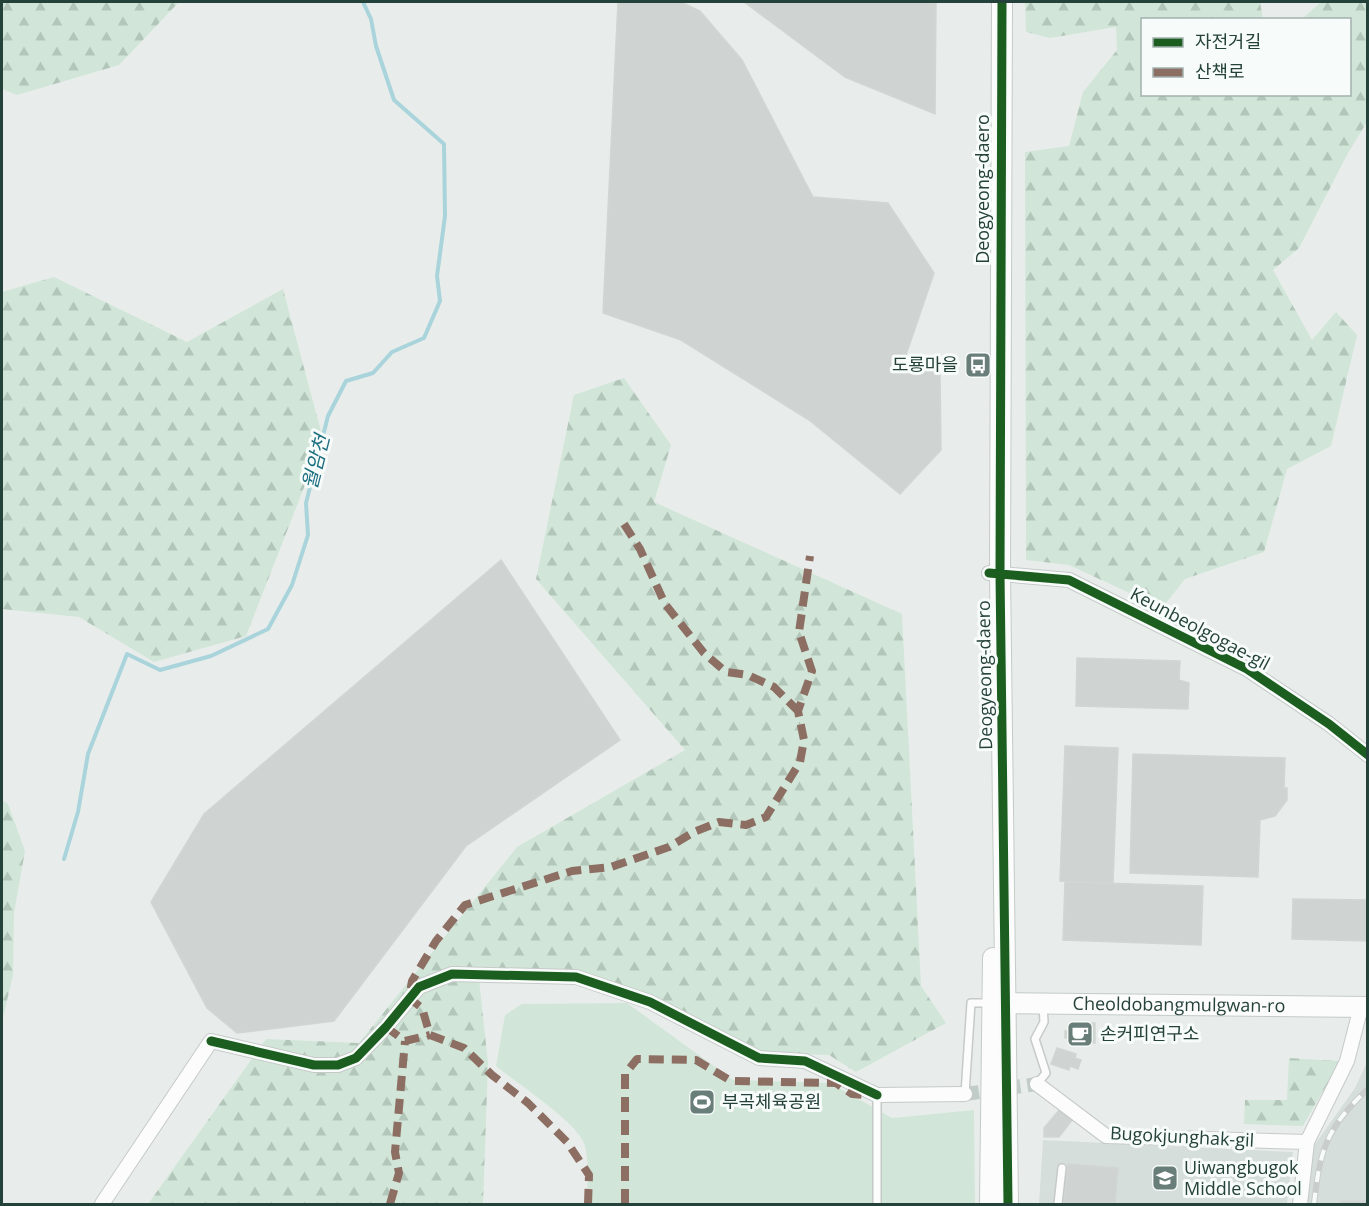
<svg xmlns="http://www.w3.org/2000/svg" width="1369" height="1206" viewBox="0 0 1369 1206" font-family="'Open Sans','Noto Sans KR',sans-serif">
  <defs>
    <pattern id="forest-firs" width="22" height="20" patternUnits="userSpaceOnUse" patternTransform="scale(1.5)"><rect width="22" height="20" fill="#d1e6d8"/><path d="M5 1l3.5 6h-7zM16 11l3.5 6h-7z" fill="#b3c6ba"/></pattern>
  </defs>
  <rect width="100%" height="100%" fill="#e8edeb"/>
  <path fill="#d6dedb" d="M1367 1062V1204H1307L1313 1147 1355 1088Z
    M1043 1140 1293 1152 1287 1204H1039Z"/>
  <path fill="#d1e6d8" d="M627 1003 733 1080 830 1083 892 1118 974 1110 975 1204H587C587 1186 590 1161 584 1143 575 1121 517 1083 496 1066L505 1015 522 1004Z"/>
  <path fill="url(#forest-firs)" d="M2 2H179L119 65 17 95 2 89Z
    M1025 2H1260L1263 19 1142 20V94H1350V20L1302 19 1321 2H1367V122L1348 153 1299 248 1273 270 1312 340 1336 312 1357 335 1331 446 1287 469 1264 552 1185 579 1162 608 1069 565 1026 560 1025 152 1069 146 1083 92 1117 50 1116 27 1050 38 1026 32Z
    M54 277 187 342 283 289 323 439 246 636 154 662 79 617 2 609V292Z
    M624 378 671 445 654 502 902 614 921 986 946 1023 856 1072 829 1055 760 1053 658 998 572 969 479 979 488 1063 483 1204H148L266 1039 359 1043 517 847 685 750 536 579 574 395Z
    M2 800 8 804 25 851 14 913 13 975 2 1022Z
    M1289 1058 1340 1061 1303 1126 1244 1124 1245 1100H1287Z"/>
  <g fill="none" stroke-linecap="round" stroke-linejoin="round">
    <path stroke="#a9d4db" stroke-width="4" d="M64 859 78 812 88 754 127 654 160 670 211 656 268 629 292 585 308 535 306 503 328 416 346 381 373 373 392 352 424 338 440 301 437 276 445 216 444 144 394 100 376 46 371 19 363 2"/>
  </g>
  <path fill="#cfd4d2" stroke="#d1d6d4" stroke-width="1.5" d="M618 2H681L700 11 742 60 813 197 888 203 934 273 906 355 940 374 941 450 900 494 809 420 681 340 603 313Z
    M744 2H936L935 114 845 77Z
    M501 560 620 740 466 846 334 1021 237 1033 207 1008 151 902 204 814Z
    M1077 658 1180 661 1179 680 1189 683 1188 709 1076 706Z
    M1065 746 1118 748 1113 883 1060 881Z
    M1133 754 1285 758 1284 788H1287V800L1275 816 1260 820 1258 877 1130 873Z
    M1065 882 1203 886 1201 945 1063 940Z
    M1293 899 1368 900V941L1292 939Z
    M1071 1023H1095V1043H1071V1038H1065V1031H1071Z
    M1057 1048 1076 1054 1075 1058 1081 1060 1078 1069 1070 1066 1069 1070 1051 1064Z
    M1060 1109 1073 1119 1059 1137H1044V1128Z
    M1068 1164 1118 1168 1115 1204H1064Z
    M1341 1201H1368V1204H1341Z"/>
  <g fill="none" stroke-linecap="round" stroke-linejoin="round">
    <path stroke="#c1cbc8" stroke-width="14" stroke-dasharray="14 7" stroke-linecap="butt" d="M965 1094 1037 1084"/>
    <defs>
      <path id="lane" d="M1037 1084 1046 1073 1035 1039 1044 1022 1043 1004
        M965 1094 971 1003H991
        M877 1204V1095
        M1058 1204 1062 1168"/>
      <path id="street" d="M989 573 1069 580 1247 669 1329 724 1368 755
        M1037 1084 1106 1136 1307 1142
        M102 1204 211 1041 314 1065H338L356 1058 386 1027 419 987 452 974 576 977 650 1002 759 1058 805 1061 877 1095 965 1094
        M1300 1204 1307 1142 1347 1061 1361 1007"/>
      <g id="secondary">
        <path d="M1002 2 1000 574 1008 1204"/>
        <path id="s1" d="M995 1003 1368 1007"/>
        <path d="M990 1204 993 958"/>
      </g>
    </defs>
    <use href="#lane" stroke="#c5cac8" stroke-width="10"/>
    <use href="#street" stroke="#c5cac8" stroke-width="16"/>
    <use href="#secondary" stroke="#c3cbc8" stroke-width="22"/>
    <use href="#lane" stroke="#fcfcfc" stroke-width="7"/>
    <use href="#street" stroke="#fcfcfc" stroke-width="14"/>
    <use href="#secondary" stroke="#fcfcfc" stroke-width="20"/>
    <defs>
      <path id="rail" d="M1314 1204C1320 1150 1326 1128 1368 1089"/>
    </defs>
    <use href="#rail" stroke="#c9cdcc" stroke-width="6"/>
    <use href="#rail" stroke="#f7fbf9" stroke-width="4" stroke-dasharray="11" stroke-linecap="butt"/>
    <path stroke="#8d6e63" stroke-width="8" stroke-dasharray="15 8" stroke-linecap="butt" d="M624 524 640 549 665 604 704 653 726 672 748 675 774 687 798 711
      M386 1027 405 1041 430 1035
      M390 1204 399 1173 395 1152 405 1041
      M588 1204 589 1175 567 1142 528 1103 492 1075 464 1048 430 1035 422 1008 409 998 412 981 436 941 465 905 572 871 611 867 669 847 694 832 719 822 746 825 766 817 800 762 804 740 798 711 812 671 799 632 810 556
      M625 1204V1074L637 1059 696 1060 731 1081 836 1083 852 1094 865 1095"/>
    <defs>
      <path id="cycleway" d="M1002 2 1000 574 1008 1204
        M989 573 1069 580 1247 669 1329 724 1368 755
        M211 1041 314 1065H338L356 1058 386 1027 419 987 452 974 576 977 650 1002 759 1058 805 1061 877 1095"/>
    </defs>
    <use href="#cycleway" stroke="#f7fbf9" stroke-width="13"/>
    <use href="#cycleway" stroke="#1b5e20" stroke-width="9"/>
  </g>
  <defs>
    <symbol id="bus-square" viewBox="-11 -11 22 22"><rect x="-9" y="-9" width="18" height="18" rx="4" fill="#697e78" stroke="#f7fbf9"/><path d="M-5-6H5V4H4V6H2V4H-2V6H-4V4H-5ZM-3.5-4V0h7V-4ZM-3.5 1.2v1.5H-2V1.2ZM2 1.2v1.5H3.5V1.2Z" fill="#fff"/></symbol>
    <symbol id="cafe-square" viewBox="-11 -11 22 22"><rect x="-9" y="-9" width="18" height="18" rx="4" fill="#697e78" stroke="#f7fbf9"/><path d="M-5.5-4.5H6V0H3Q3 3.5 0 3.5H-2.5Q-5.5 3.5-5.5 0ZM3-3.2v2h1.7v-2ZM-6 4.5H4V6H-6Z" fill="#fff"/></symbol>
    <symbol id="stadium-square" viewBox="-11 -11 22 22"><rect x="-9" y="-9" width="18" height="18" rx="4" fill="#697e78" stroke="#f7fbf9"/><path d="M0-5a6.5 5 0 1 0 0 10a6.5 5 0 1 0 0-10ZM-3.5-1.8h7v3.6h-7Z" fill="#fff"/></symbol>
    <symbol id="school-square" viewBox="-11 -11 22 22"><rect x="-9" y="-9" width="18" height="18" rx="4" fill="#697e78" stroke="#f7fbf9"/><path d="M0-5L7-2L0 1L-7-2ZM-4 1L0 2.5L4 1V4Q0 6-4 4Z" fill="#fff"/></symbol>
  </defs>
  <g fill-rule="evenodd">
    <use href="#bus-square" x="963" y="350" width="30" height="30"/>
    <use href="#cafe-square" x="1065" y="1019" width="30" height="30"/>
    <use href="#stadium-square" x="687" y="1087" width="30" height="30"/>
    <use href="#school-square" x="1150" y="1163" width="30" height="30"/>
  </g>
  <g text-anchor="middle" stroke-width="6" stroke-linejoin="round" paint-order="stroke">
    <g font-size="18" fill="#24423a" stroke="#f7fbf9">
      <text transform="translate(983 189) rotate(-90)" y="6">Deogyeong-daero</text>
      <text transform="translate(1200 629) rotate(28)" y="6">Keunbeolgogae-gil</text>
      <text transform="translate(985 675) rotate(-91)" y="6">Deogyeong-daero</text>
      <text dy="6" stroke="none"><textPath href="#s1" startOffset="184">Cheoldobangmulgwan-ro</textPath></text>
      <text transform="translate(1182 1137) rotate(3)" y="6">Bugokjunghak-gil</text>
    </g>
    <g font-size="18" fill="#24423a" stroke="#f7fbf9" text-anchor="start">
      <text x="958" y="371" text-anchor="end">도룡마을</text>
      <text x="1100" y="1040">손커피연구소</text>
      <text x="722" y="1108">부곡체육공원</text>
      <text x="1184" y="1174">Uiwangbugok<tspan x="1184" dy="21">Middle School</tspan></text>
    </g>
    <g font-size="20" font-style="italic" fill="#1c6f80" stroke="#f7fbf9">
      <text transform="translate(316 462) rotate(-76)" y="7">월암천</text>
    </g>
  </g>
  <rect width="1369" height="1206" fill="none" stroke="#24423a" stroke-width="6"/>
  <rect x="1141" y="18" width="210" height="78" fill="#f7fbf9" stroke="#a3b1ad" stroke-width="1.5"/>
  <rect x="1153" y="38" width="30" height="9" fill="#1b5e20" stroke="#a3b1ad" stroke-width="1.5"/>
  <text x="1195" y="48" font-size="18" fill="#24423a">자전거길</text>
  <rect x="1153" y="68" width="30" height="9" fill="#8d6e63" stroke="#a3b1ad" stroke-width="1.5"/>
  <text x="1195" y="78" font-size="18" fill="#24423a">산책로</text>
</svg>
